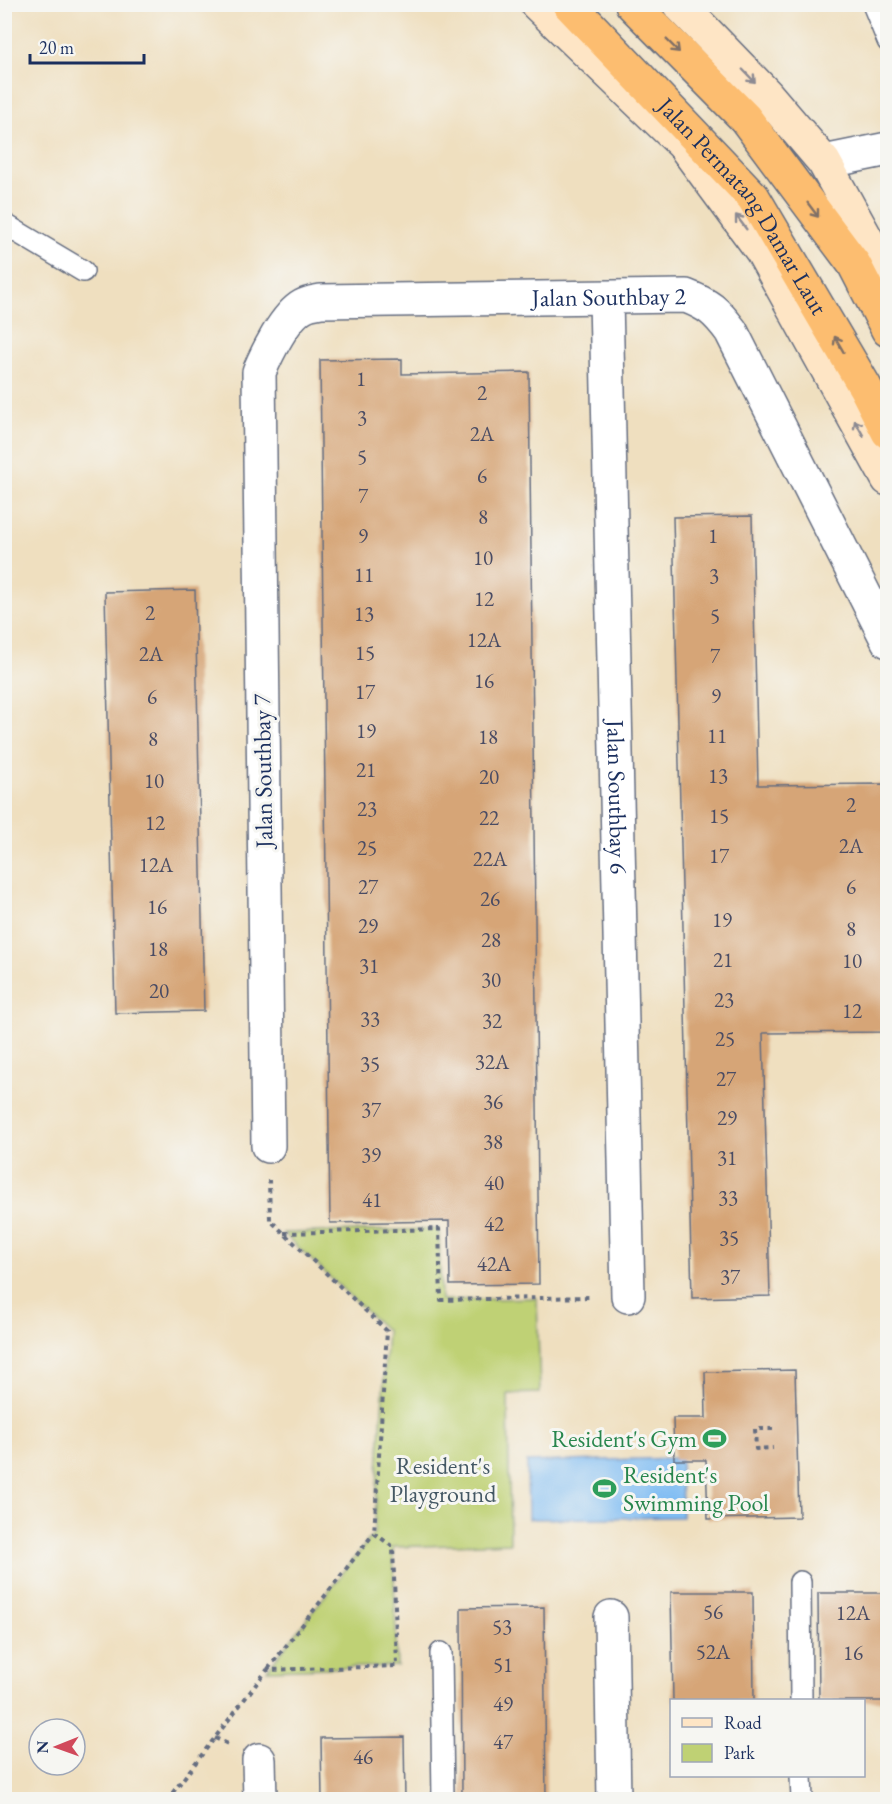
<svg xmlns="http://www.w3.org/2000/svg" width="892" height="1804" viewBox="0 0 892 1804" font-family="'EB Garamond',serif">
  <rect width="100%" height="100%" fill="#f6f6f2"/>
  <filter id="ink" filterUnits="userSpaceOnUse"><feTurbulence type="fractalNoise" baseFrequency=".0167" numOctaves="2"/><feDisplacementMap in="SourceGraphic" scale="12" xChannelSelector="R" yChannelSelector="G"/><feConvolveMatrix kernelMatrix="1 2 1 2 8 2 1 2 1" color-interpolation-filters="sRGB"/></filter>
  <filter id="wash" filterUnits="userSpaceOnUse"><feTurbulence type="fractalNoise" baseFrequency=".008" numOctaves="4" result="noise"/><feDisplacementMap in="SourceGraphic" scale="24" xChannelSelector="R" yChannelSelector="G"/><feGaussianBlur stdDeviation="1.35" result="paint"/><feColorMatrix in="noise" values="0 0 0 0 0 0 0 0 0 0 0 0 0 0 0 0 0 1.4 0 .05"/><feComposite in="paint" operator="in"/></filter>
  <g filter="url(#wash)">
    <rect width="100%" height="100%" fill="#efdfbf"/>
    <path fill="#bfd174" stroke="#6d8069" stroke-width="1.5" d="M439 1229 441 1300 537 1298 540 1393 508 1394 510 1543 393 1547 397 1666 267 1670 374 1533 387 1331 283 1233Z"/>
    <path fill="#81bdf3" stroke="#4e76a8" stroke-width="1.5" d="M681 1458 682 1517 528 1519 527 1462Z"/>
    <g id="blocks">
      <path fill="#d6a577" d="M402 359V374L529 372 539 1284 450 1285 449 1221 330 1223 320 360Z
        M752 516 758 785 886 784 888 1032 763 1033 770 1296 692 1298 673 517Z
        M195 590 204 1011 115 1013 105 592Z
        M795 1370 799 1517 708 1519 706 1460H674L673 1418H706L705 1372Z
        M671 1592H753L754 1701H673Z
        M818 1593H888V1701H819Z
        M544 1607 546 1800H462L461 1608Z
        M404 1737 405 1800H322L321 1738Z"/>
    </g>
  </g>
  <g filter="url(#ink)">
    <use href="#blocks" fill-opacity="0" stroke="#656d80" stroke-width="1.5"/>
    <g fill="none" stroke-linecap="round" stroke-linejoin="round">
      <defs>
        <path id="lane" d="M873 4 888 41
          M4 224 83 271
          M800 1582 801 1700
          M441 1653 443 1800
          M801 1776 802 1800"/>
        <g id="street">
          <path d="M824 162 888 149"/>
          <path id="s1" d="M606 299 628 1296"/>
          <path id="s2" d="M268 1146 259 372C267 353 285 316 303 306 308 303 316 302 321 301L686 296C709 305 716 311 731 331L888 641"/>
          <path d="M611 1617 614 1800"/>
          <path d="M259 1760 260 1800"/>
        </g>
        <path id="secondary" d="M537 4 683 144 762 251 888 479
          M679 4 766 94 824 162 888 278"/>
        <g id="highway">
          <path id="s3" d="M569 4 753 197 865 387 888 432"/>
          <path d="M632 4 745 118 854 264 888 330"/>
        </g>
      </defs>
      <use href="#lane" stroke="#656d80" stroke-width="24"/>
      <use href="#street" stroke="#656d80" stroke-width="36"/>
      <use href="#secondary" stroke="#656d80" stroke-width="36"/>
      <use href="#highway" stroke="#656d80" stroke-width="36"/>
      <path stroke="#656d80" stroke-width="4" stroke-dasharray="4.5 4.5" stroke-linecap="butt" d="M284 1233 439 1229 441 1300 591 1297
        M773 1429H755L756 1449 773 1448
        M268 1669 374 1533
        M215 1738 228 1744
        M167 1800 267 1670 397 1666 393 1547 374 1533 387 1331 270 1220 269 1180"/>
      <use href="#lane" stroke="#fff" stroke-width="21"/>
      <use href="#street" stroke="#fff" stroke-width="33"/>
      <use href="#secondary" stroke="#fee5c5" stroke-width="33"/>
      <use href="#highway" stroke="#fcbd6f" stroke-width="33"/>
    </g>
    <defs><path id="oneway-shaft" d="M-6 0H5M1.5-3L5.5 0L1.5 3" fill="none" stroke-width="1.6" stroke-linecap="round" stroke-linejoin="round" transform="scale(1.5)"/></defs>
    <g stroke="#806f66">
      <use href="#oneway-shaft" transform="translate(673 46) rotate(45)"/>
      <use href="#oneway-shaft" transform="translate(813 210) rotate(53)"/>
      <use href="#oneway-shaft" transform="translate(839 344) rotate(-120)"/>
    </g>
    <g stroke="#8c8a92">
      <use href="#oneway-shaft" transform="translate(749 76) rotate(46)"/>
      <use href="#oneway-shaft" transform="translate(741 222) rotate(-127)"/>
      <use href="#oneway-shaft" transform="translate(859 428) rotate(-119)"/>
    </g>
  </g>
  <defs>
    <symbol id="stadium-bare" viewBox="-9 -9 18 18"><path d="M0-5a6.5 5 0 1 0 0 10a6.5 5 0 1 0 0-10ZM-3.5-1.8h7v3.6h-7Z" fill="#2e9e5b" stroke="#f6f6f2" stroke-width="2.5" paint-order="stroke"/></symbol>
  </defs>
  <g fill-rule="evenodd">
    <use href="#stadium-bare" x="698" y="1422" width="33" height="33"/>
    <use href="#stadium-bare" x="588" y="1472" width="33" height="33"/>
  </g>
  <g text-anchor="middle" stroke-width="6" stroke-linejoin="round" paint-order="stroke">
    <g font-size="21" fill="#4a4c64">
      <text x="361" y="386">1</text>
      <text x="482" y="400">2</text>
      <text x="362" y="425">3</text>
      <text x="482" y="441">2A</text>
      <text x="362" y="464">5</text>
      <text x="482" y="483">6</text>
      <text x="363" y="503">7</text>
      <text x="483" y="524">8</text>
      <text x="363" y="543">9</text>
      <text x="713" y="543">1</text>
      <text x="483" y="565">10</text>
      <text x="364" y="582">11</text>
      <text x="714" y="583">3</text>
      <text x="484" y="606">12</text>
      <text x="150" y="620">2</text>
      <text x="364" y="621">13</text>
      <text x="715" y="623">5</text>
      <text x="484" y="647">12A</text>
      <text x="365" y="660">15</text>
      <text x="151" y="661">2A</text>
      <text x="715" y="663">7</text>
      <text x="484" y="688">16</text>
      <text x="365" y="699">17</text>
      <text x="716" y="703">9</text>
      <text x="152" y="704">6</text>
      <text x="366" y="738">19</text>
      <text x="717" y="743">11</text>
      <text x="488" y="744">18</text>
      <text x="153" y="746">8</text>
      <text x="366" y="777">21</text>
      <text x="718" y="783">13</text>
      <text x="489" y="784">20</text>
      <text x="154" y="788">10</text>
      <text x="851" y="812">2</text>
      <text x="367" y="816">23</text>
      <text x="719" y="823">15</text>
      <text x="489" y="825">22</text>
      <text x="155" y="830">12</text>
      <text x="851" y="853">2A</text>
      <text x="367" y="855">25</text>
      <text x="719" y="863">17</text>
      <text x="490" y="866">22A</text>
      <text x="156" y="872">12A</text>
      <text x="368" y="894">27</text>
      <text x="851" y="894">6</text>
      <text x="490" y="906">26</text>
      <text x="157" y="914">16</text>
      <text x="722" y="927">19</text>
      <text x="368" y="933">29</text>
      <text x="851" y="936">8</text>
      <text x="491" y="947">28</text>
      <text x="158" y="956">18</text>
      <text x="723" y="967">21</text>
      <text x="852" y="968">10</text>
      <text x="369" y="973">31</text>
      <text x="491" y="987">30</text>
      <text x="159" y="998">20</text>
      <text x="724" y="1007">23</text>
      <text x="852" y="1018">12</text>
      <text x="370" y="1026">33</text>
      <text x="492" y="1028">32</text>
      <text x="725" y="1046">25</text>
      <text x="492" y="1069">32A</text>
      <text x="370" y="1071">35</text>
      <text x="726" y="1086">27</text>
      <text x="493" y="1109">36</text>
      <text x="371" y="1117">37</text>
      <text x="727" y="1125">29</text>
      <text x="493" y="1149">38</text>
      <text x="371" y="1162">39</text>
      <text x="727" y="1165">31</text>
      <text x="494" y="1190">40</text>
      <text x="728" y="1205">33</text>
      <text x="372" y="1207">41</text>
      <text x="494" y="1231">42</text>
      <text x="729" y="1245">35</text>
      <text x="494" y="1271">42A</text>
      <text x="730" y="1284">37</text>
      <text x="713" y="1619">56</text>
      <text x="853" y="1620">12A</text>
      <text x="502" y="1634">53</text>
      <text x="713" y="1659">52A</text>
      <text x="853" y="1660">16</text>
      <text x="503" y="1672">51</text>
      <text x="503" y="1711">49</text>
      <text x="503" y="1749">47</text>
      <text x="363" y="1764">46</text>
    </g>
    <g font-size="24" fill="#1b2f5e" stroke="#f6f6f2">
      <text dy="8" stroke="none"><textPath href="#s3" startOffset="268">Jalan Permatang Damar Laut</textPath></text>
      <text dy="8" stroke="none"><textPath href="#s2" startOffset="1161">Jalan Southbay 2</textPath></text>
      <text transform="translate(263 771) rotate(-91)" y="8">Jalan Southbay 7</text>
      <text dy="8" stroke="none"><textPath href="#s1" startOffset="498">Jalan Southbay 6</textPath></text>
    </g>
    <g font-size="24" fill="#27864d" stroke="#f6f6f2" text-anchor="end">
      <text x="697" y="1447">Resident's Gym</text>
      <text x="623" y="1483" text-anchor="start">Resident's<tspan x="623" dy="28">Swimming Pool</tspan></text>
    </g>
    <g font-size="24" fill="#445864" stroke="#f6f6f2">
      <text x="443" y="1474">Resident's<tspan x="443" dy="28">Playground</tspan></text>
    </g>
  </g>
  <rect width="892" height="1804" fill="none" stroke="#f6f6f2" stroke-width="24"/>
  <rect x="670" y="1699" width="195" height="78" fill="#f6f6f2" stroke="#9ea6b7" stroke-width="1.5"/>
  <rect x="682" y="1718" width="30" height="9" fill="#fee5c5" stroke="#9ea6b7" stroke-width="1.5"/>
  <text x="724" y="1729" font-size="18" fill="#1b2f5e">Road</text>
  <rect x="682" y="1744" width="30" height="18" fill="#bfd174" stroke="#9ea6b7" stroke-width="1.5"/>
  <text x="724" y="1759" font-size="18" fill="#1b2f5e">Park</text>
  <g transform="translate(57 1747) rotate(269)"><circle r="28" fill="#f6f6f2" stroke="#9ea6b7" stroke-width="1.5"/>
  <path d="M0-4.5L10 22L0 15L-10 22Z" fill="#d1495b"/>
  <text y="-9" font-size="16" font-weight="bold" text-anchor="middle" fill="#1b2f5e">N</text>
  </g>
  <path d="M30 54v9h114v-9" fill="none" stroke="#1b2f5e" stroke-width="3"/>
  <text x="39" y="54" font-size="18" fill="#1b2f5e" stroke="#f6f6f2" stroke-width="4.5" paint-order="stroke">20 m</text>
</svg>
